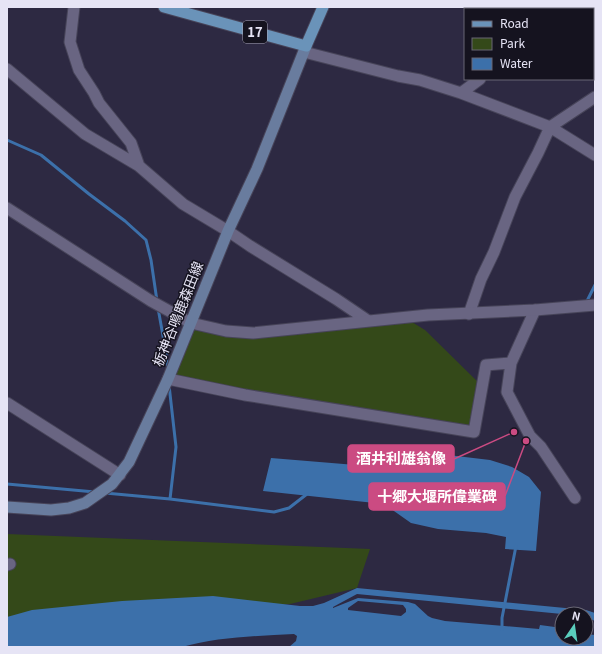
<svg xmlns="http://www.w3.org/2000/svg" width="602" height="654" viewBox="0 0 602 654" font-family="Georgia,'Noto Sans JP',serif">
  <rect width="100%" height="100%" fill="#2d2942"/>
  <path fill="#344919" d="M407 319 425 330 481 385 474 432 168 379 191 323 226 331Z
    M7 534 370 549 357 588 290 604 7 623Z"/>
  <path fill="#3c70aa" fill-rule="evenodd" d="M414 454 448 455 490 460 512 467 529 477 541 492 536 551 505 549 506 537 486 533 438 529 411 523 384 504 263 491 271 458 380 467 399 463Z
    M357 588 586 610 595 613V621L586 617V614H562L357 594 333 607V608L358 598 408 602 415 604 428 616 432 618 445 621 539 629 540 625 562 628V638H586V634L595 635V647H289L296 641 297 636 294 634C257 636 217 637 182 647H7V617L32 610 122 601 213 596 300 606H313L324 603ZM358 601 403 605 406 609V612L401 616 348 610V608Z"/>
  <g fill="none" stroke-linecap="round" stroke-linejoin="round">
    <path stroke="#3c70aa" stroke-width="3" d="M7 140 41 155 89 194 125 221 146 240 151 260 157 301
      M586 303 595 285
      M158 308 165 347 168 370
      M169 385 176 447 170 499
      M7 484 95 492
      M105 493 170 499 274 512 289 508 307 494
      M502 629V618L516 546"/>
    <defs>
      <path id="minor" d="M74 7 70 42 79 70 94 93 99 103 131 143 139 166
        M304 52 398 76 420 80 461 93 480 79
        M7 69 85 134 139 166 183 204 228 231 250 246 336 299 367 320
        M461 93 550 127 595 155
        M469 314 481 279 494 252 515 197 538 153 550 127 595 97
        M511 363 507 392 530 436 541 447 575 498
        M168 379 245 395 474 432 486 365 511 363 535 310
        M7 403 120 475
        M7 565 10 564"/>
      <path id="tertiary" d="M560 7 561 9
        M593 44 595 46
        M7 208 151 301 191 323 226 331 253 333 428 315 535 310 595 305"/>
      <path id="secondary" d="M7 507 51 510 69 508 85 503 112 484 129 462 168 379 228 231 257 169 306 46"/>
      <path id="primary" d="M164 7 306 46 323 7"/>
    </defs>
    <use href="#minor" stroke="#474459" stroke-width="13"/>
    <use href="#tertiary" stroke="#474459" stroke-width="13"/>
    <use href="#secondary" stroke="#474459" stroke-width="13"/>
    <use href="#primary" stroke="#474459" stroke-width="13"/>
    <use href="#minor" stroke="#696582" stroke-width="11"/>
    <use href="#tertiary" stroke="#696582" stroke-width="11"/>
    <use href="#secondary" stroke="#697c9e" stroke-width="11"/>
    <use href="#primary" stroke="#6a93b9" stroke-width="11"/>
  </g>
  <g text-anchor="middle" stroke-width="3" stroke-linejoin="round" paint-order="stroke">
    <rect fill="#15131f" stroke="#a7a5b5" stroke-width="1" x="243" y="21" width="24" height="22" rx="3"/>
    <g font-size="13" font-weight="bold" fill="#e6e4f5">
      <text x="255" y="37">17</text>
    </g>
    <g font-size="14" fill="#e6e4f5" stroke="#15131f">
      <text transform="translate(178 314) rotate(-68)" y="5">栃神谷鳴鹿森田線</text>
    </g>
  </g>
  <path fill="none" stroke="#cb4b82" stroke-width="1.5" d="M514 432L454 459M526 441L505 496"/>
  <g fill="#cb4b82" stroke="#15131f" stroke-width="1.5">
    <circle cx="514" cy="432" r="4"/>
    <circle cx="526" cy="441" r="4"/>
  </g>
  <g fill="#cb4b82" stroke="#cb4b82" stroke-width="1.5">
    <rect x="348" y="445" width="106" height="27" rx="4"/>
    <rect x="369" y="483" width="136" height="27" rx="4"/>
  </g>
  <g font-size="15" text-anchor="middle" font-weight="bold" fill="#fff">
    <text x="401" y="464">酒井利雄翁像</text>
    <text x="437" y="502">十郷大堰所偉業碑</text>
  </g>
  <rect width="602" height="654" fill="none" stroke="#e6e4f5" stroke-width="16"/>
  <rect x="464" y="8" width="130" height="72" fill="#15131f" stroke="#696775"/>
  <rect x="472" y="21" width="20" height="6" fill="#6a93b9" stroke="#696775"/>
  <text x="500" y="28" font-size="12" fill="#e6e4f5">Road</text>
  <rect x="472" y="38" width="20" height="12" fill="#344919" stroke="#696775"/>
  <text x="500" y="48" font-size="12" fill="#e6e4f5">Park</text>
  <rect x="472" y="58" width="20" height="12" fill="#3c70aa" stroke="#696775"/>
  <text x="500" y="68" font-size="12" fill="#e6e4f5">Water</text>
  <g transform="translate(574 626) rotate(13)"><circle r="19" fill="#15131f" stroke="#696775"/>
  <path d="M0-3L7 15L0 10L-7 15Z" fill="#5acebd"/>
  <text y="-6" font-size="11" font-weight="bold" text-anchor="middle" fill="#e6e4f5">N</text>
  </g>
</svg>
